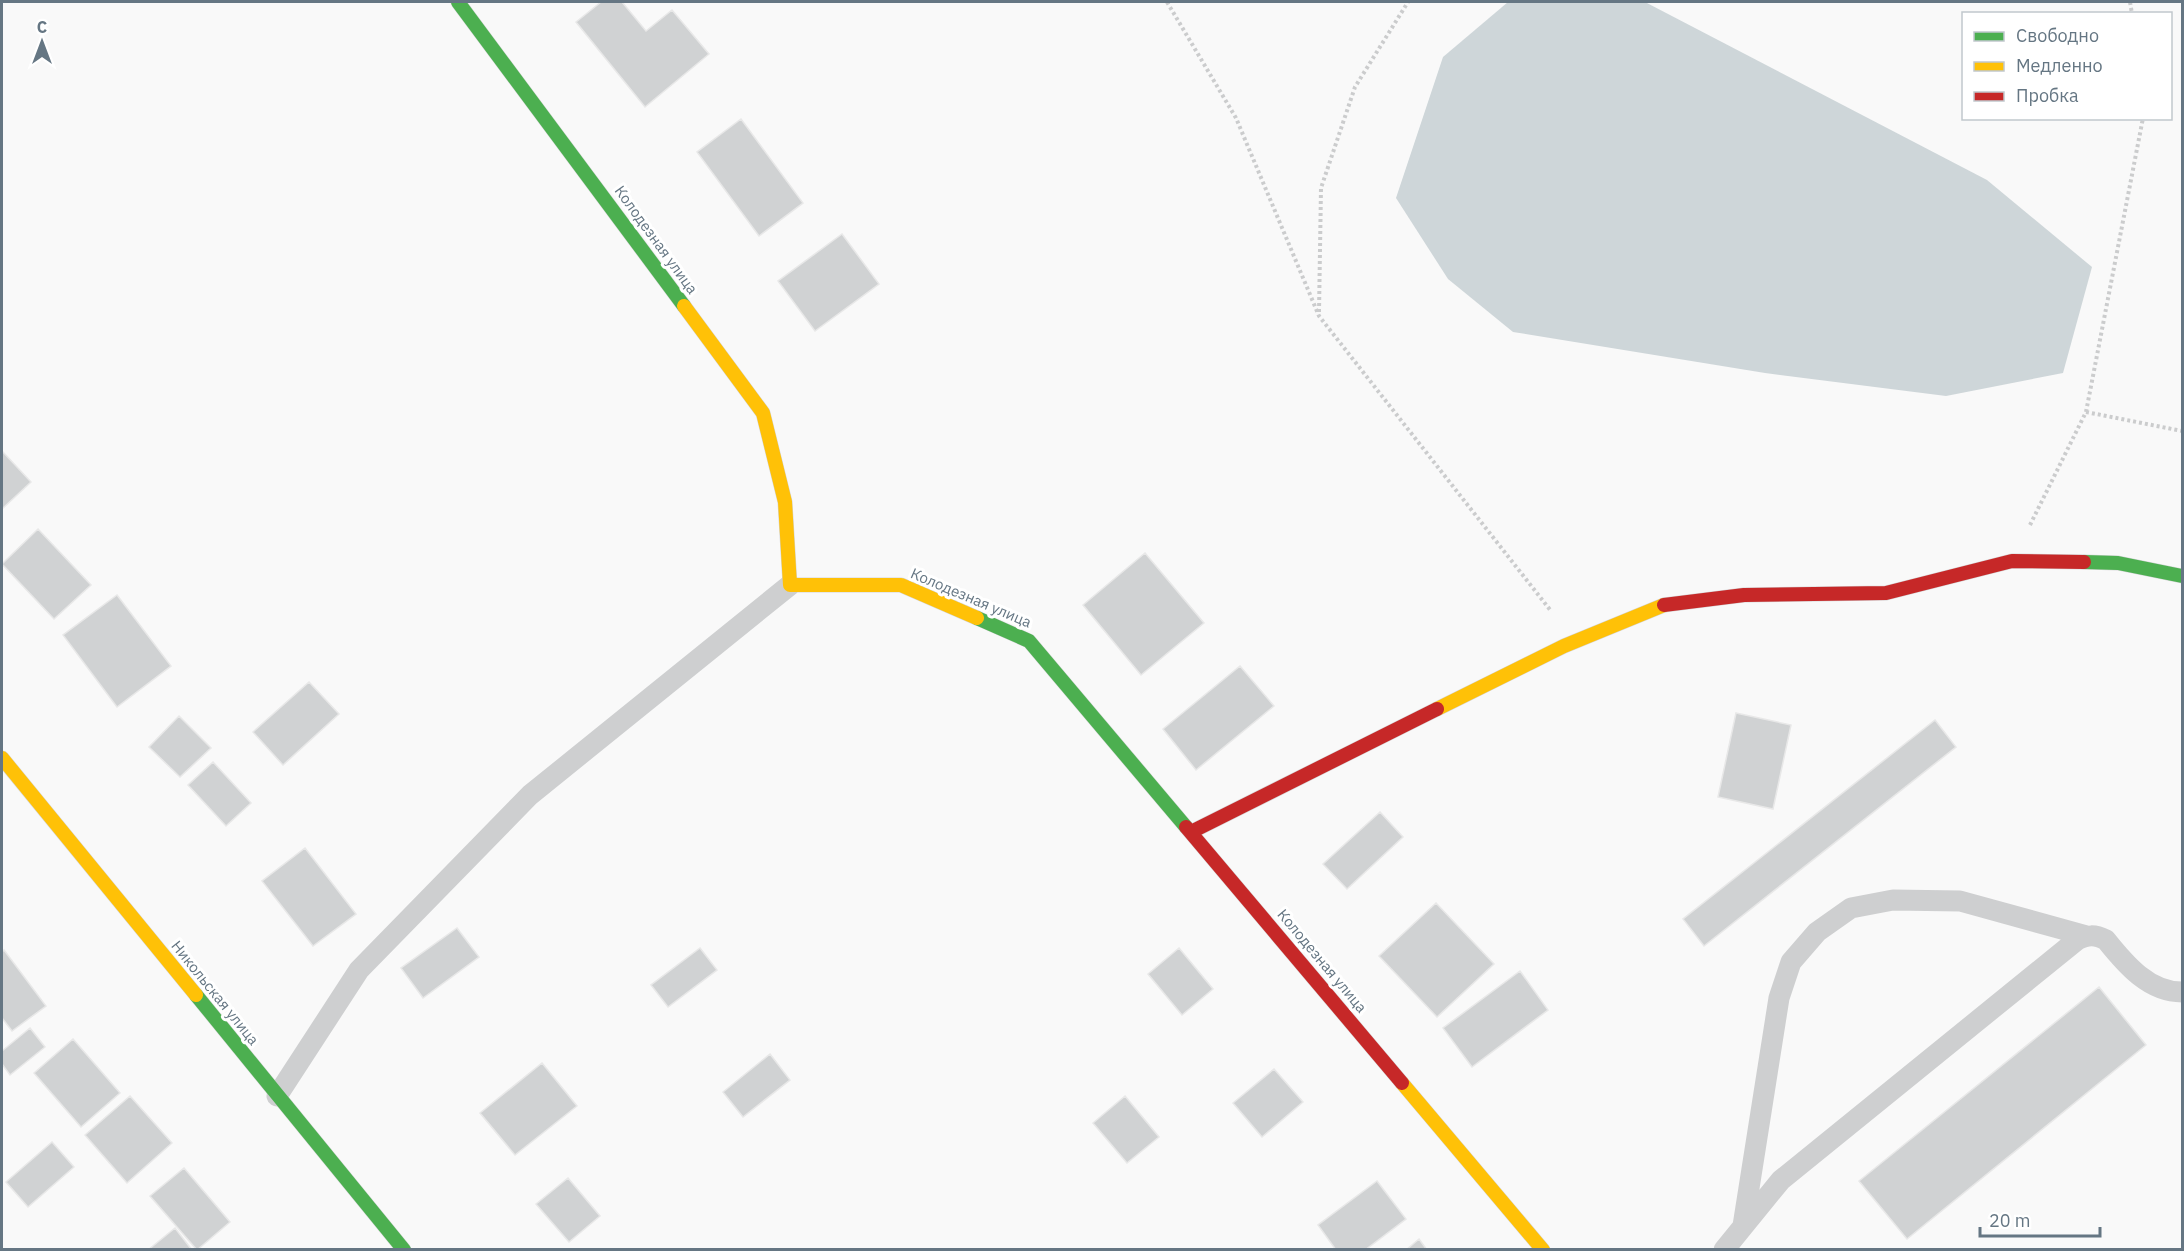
<svg xmlns="http://www.w3.org/2000/svg" width="2184" height="1251" viewBox="0 0 2184 1251" font-family="'IBM Plex Sans',sans-serif">
  <rect width="100%" height="100%" fill="#f9f9f9"/>
  <path fill="#ced6d9" d="M1508 2H1645L1987 180 2092 267 2063 373 1946 396 1765 373 1513 332 1448 279 1396 198 1443 57Z"/>
  <path fill="#d0d2d3" stroke="#e8e8e8" stroke-width="1.5" d="M601 2H622L646 31 672 10 709 54 645 107 576 22Z
    M741 119 803 203 759 236 697 152Z
    M842 234 879 284 815 331 778 281Z
    M2 451 31 482 2 509Z
    M38 529 91 585 54 619 2 564Z
    M1145 553 1204 623 1141 675 1083 605Z
    M117 595 171 666 117 707 63 635Z
    M1240 666 1274 706 1196 770 1163 729Z
    M309 682 339 714 283 765 253 732Z
    M1736 713 1791 725 1773 809 1718 797Z
    M179 716 211 748 180 777 149 747Z
    M1935 720 1956 747 1704 946 1683 919Z
    M213 762 251 803 226 826 188 785Z
    M1380 812 1403 837 1347 889 1323 864Z
    M305 848 356 914 313 946 262 881Z
    M1436 903 1494 964 1437 1017 1379 956Z
    M457 928 479 957 423 998 401 968Z
    M700 948 717 970 668 1007 651 985Z
    M1179 948 1213 989 1182 1015 1148 974Z
    M4 950 46 1006 12 1031 2 1018V952Z
    M1520 971 1548 1010 1472 1067 1443 1028Z
    M2099 987 2146 1045 1907 1239 1859 1181Z
    M30 1028 45 1047 10 1075 2 1064V1051Z
    M73 1039 120 1093 81 1127 34 1073Z
    M770 1054 790 1080 743 1117 723 1092Z
    M542 1063 577 1106 515 1155 480 1113Z
    M1274 1069 1303 1102 1262 1137 1233 1103Z
    M130 1096 172 1143 127 1183 85 1135Z
    M1125 1096 1159 1137 1127 1163 1093 1123Z
    M52 1142 74 1167 28 1207 6 1182Z
    M184 1168 230 1222 197 1250 150 1196Z
    M568 1178 600 1216 569 1242 536 1204Z
    M1377 1181 1406 1219 1365 1250H1336L1318 1225Z
    M175 1228 192 1250H148Z
    M1419 1239 1427 1250H1406Z"/>
  <g fill="none" stroke-linecap="round" stroke-linejoin="round">
    <defs>
      <path id="fast" d="M458 2 684 306
        M2084 562 2118 563 2182 576
        M977 618 1029 641 1186 827
        M196 995 404 1250"/>
      <path id="slow" d="M684 306 763 413 785 502 790 585H901L977 618
        M1437 709 1564 646 1664 605
        M2 758 196 995
        M1402 1083 1543 1250"/>
      <path id="jam" d="M1664 605 1744 595 1886 593 2012 561 2084 562
        M1186 827 1402 1083
        M1191 832 1437 709"/>
    </defs>
    <use href="#fast" stroke="#d5d6d7" stroke-width="15"/>
    <use href="#slow" stroke="#d5d6d7" stroke-width="15"/>
    <use href="#jam" stroke="#d5d6d7" stroke-width="15"/>
    <path stroke="#cbcccd" stroke-width="4" stroke-dasharray="3 3" stroke-linecap="butt" d="M1167 2 1236 118 1319 316 1551 611
      M2130 2 2132 14
      M1319 312 1321 188 1355 87 1408 2
      M2086 412 2182 431
      M2030 525 2086 412 2143 118"/>
    <path stroke="#cecfd0" stroke-width="21" d="M277 1096 359 970 530 795 790 585
      M1743 1226 1779 998 1791 962 1817 932 1851 908 1893 900 1960 901 2087 936
      M1724 1250 1781 1180 2077 940C2088 935 2094 934 2106 940 2126 965 2149 992 2182 992"/>
    <use href="#fast" stroke="#4caf50" stroke-width="14"/>
    <use href="#slow" stroke="#ffc107" stroke-width="14"/>
    <use href="#jam" stroke="#c62828" stroke-width="14"/>
  </g>
  <g text-anchor="middle" stroke-width="6" stroke-linejoin="round" paint-order="stroke">
    <g font-size="15" fill="#657683" stroke="#fff">
      <text transform="translate(656 240) rotate(54)" y="5">Колодезная улица</text>
      <text transform="translate(971 598) rotate(23)" y="5">Колодезная улица</text>
      <text transform="translate(1322 961) rotate(50)" y="5">Колодезная улица</text>
      <text transform="translate(215 993) rotate(51)" y="5">Никольская улица</text>
    </g>
  </g>
  <rect width="2184" height="1251" fill="none" stroke="#657683" stroke-width="6"/>
  <rect x="1962" y="12" width="210" height="108" fill="#ffffff" stroke="#c1c8cd" stroke-width="1.5"/>
  <rect x="1974" y="32" width="30" height="9" fill="#4caf50" stroke="#c1c8cd" stroke-width="1.5"/>
  <text x="2016" y="42" font-size="18" fill="#657683">Свободно</text>
  <rect x="1974" y="62" width="30" height="9" fill="#ffc107" stroke="#c1c8cd" stroke-width="1.5"/>
  <text x="2016" y="72" font-size="18" fill="#657683">Медленно</text>
  <rect x="1974" y="92" width="30" height="9" fill="#c62828" stroke="#c1c8cd" stroke-width="1.5"/>
  <text x="2016" y="102" font-size="18" fill="#657683">Пробка</text>
  <g transform="translate(42 42)" stroke="#ffffff" stroke-width="4.5" paint-order="stroke">
  <path d="M0-4.5L10 22L0 15L-10 22Z" fill="#657683"/>
  <text y="-9" font-size="16" font-weight="bold" text-anchor="middle" fill="#657683">С</text>
  </g>
  <path d="M1980 1227v9h120v-9" fill="none" stroke="#657683" stroke-width="3"/>
  <text x="1989" y="1227" font-size="18" fill="#657683" stroke="#ffffff" stroke-width="4.5" paint-order="stroke">20 m</text>
</svg>
